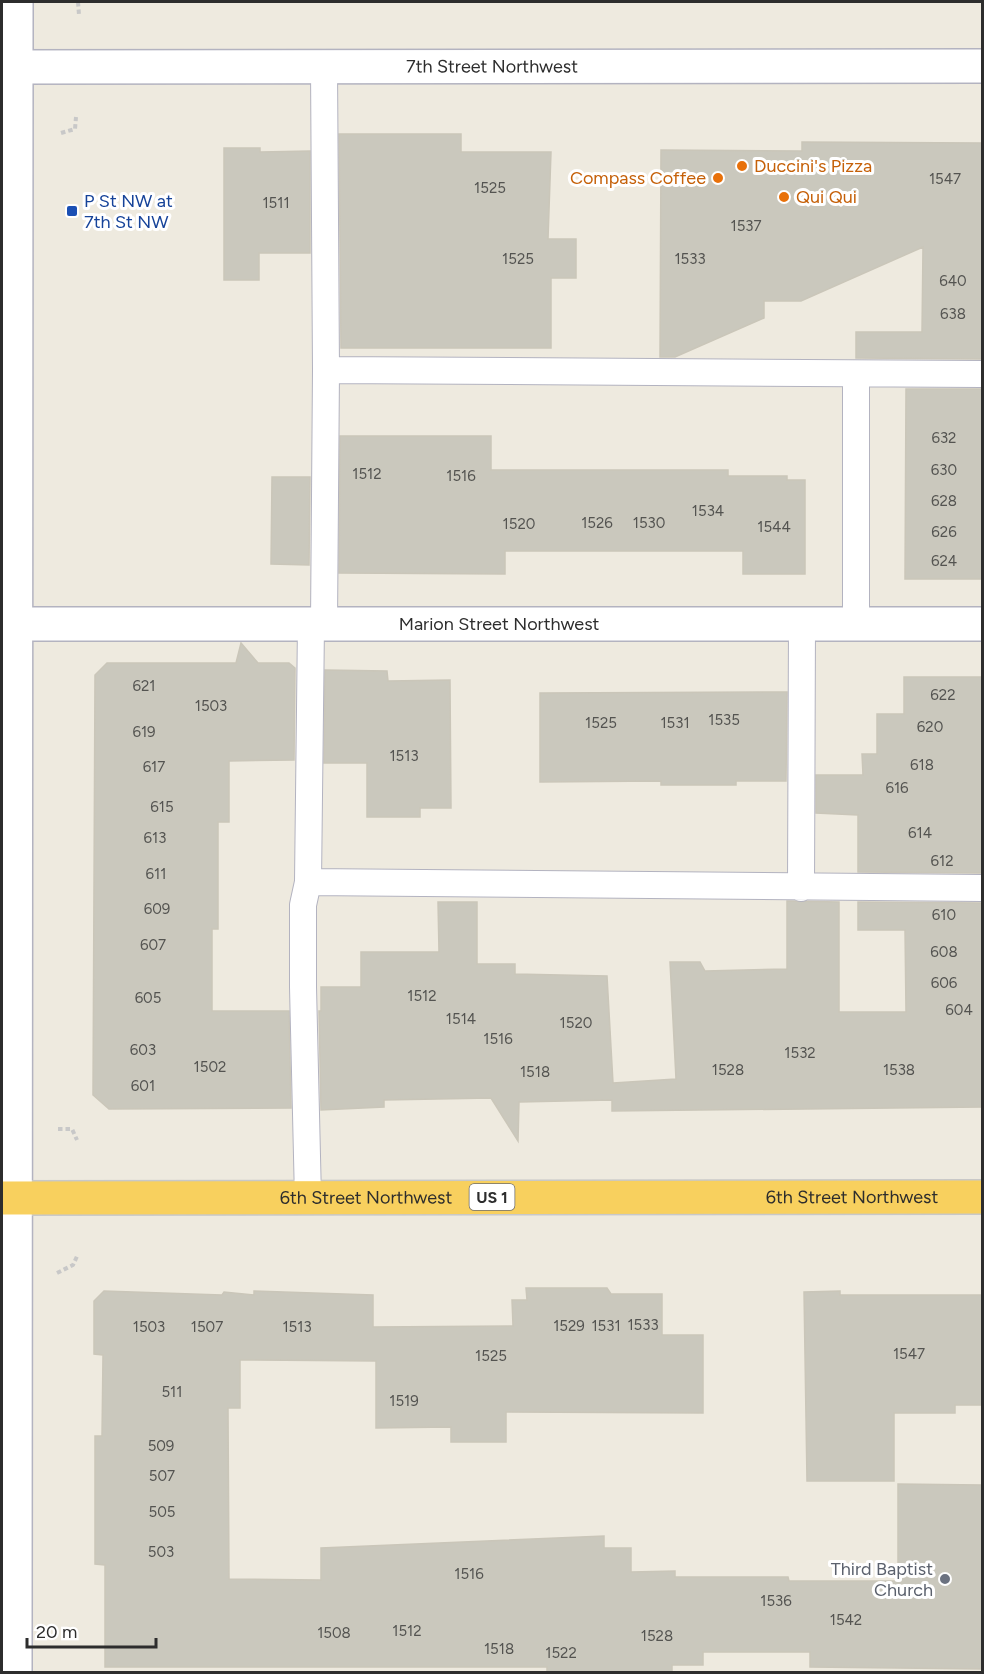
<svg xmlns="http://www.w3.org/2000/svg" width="984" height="1674" viewBox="0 0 984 1674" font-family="Figtree,sans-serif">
  <rect width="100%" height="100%" fill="#eeeadf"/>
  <path fill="#cac8bd" stroke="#cac6b9" stroke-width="1.5" d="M339 134H461V152H551L548 239H576V278H551V348H341Z
    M802 142 982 143V359L856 358V332H922L923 247 801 301H764V318L675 357H660L661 150 802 151Z
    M224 148H260V152L310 151V253H259V280H224Z
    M906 389H982V579H905Z
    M340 436H491V470H728V476H787V480H805V574H743V551H505V574L339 573Z
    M272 477H310L309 565 271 564Z
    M241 643 258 663H289L295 668 294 760 229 761V822H218V929H212V1011H289L291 1108 109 1109 93 1095 95 675 107 663H236Z
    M325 670 387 671 388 681 450 680 451 808H420V817H367V763H324Z
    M904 677H982V873L858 872V815L816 813V775H863L862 754H877V714H904Z
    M787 692 786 781H736V785H661V781L540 782V693Z
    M787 901 839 902V1012H906L905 930H858V902L982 903V1107L612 1111V1100L519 1102 518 1141 491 1098 384 1100V1107L321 1110 319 1011H321V987H361V952H439L438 902H477V964H515V974L607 976 613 1083 676 1079 670 962H700L705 971 787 969Z
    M526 1288H607L611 1294H662V1335H703V1413L506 1412V1442H451V1427L376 1428V1361L240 1360V1408H228L229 1579 321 1580V1548L604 1536V1548H631V1572L675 1571V1577H788L789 1581H898V1484L982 1485V1669L810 1667V1652H703V1665H672V1672H547V1667H105V1565L95 1564V1436H102L103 1355 94 1354V1301L104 1291 222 1295 224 1292 254 1295V1291L373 1295V1327L513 1326 512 1300H527Z
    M840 1291V1295H982V1405H955V1413H894V1481H807L804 1292Z"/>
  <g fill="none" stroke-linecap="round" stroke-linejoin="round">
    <defs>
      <path id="service" d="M324 67 326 370 324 624
        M326 370 982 374
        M856 624V374
        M308 882 311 624
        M801 888 802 624
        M308 1198 303 987V905L308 882 982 888"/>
      <g id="minor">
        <path id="s1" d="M15 624H982"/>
      </g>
      <path id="tertiary" d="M15 1672 16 2"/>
      <g id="secondary">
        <path id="s2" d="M2 67 982 66"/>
      </g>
      <g id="trunk">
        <path id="s3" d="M2 1198 982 1197"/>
      </g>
    </defs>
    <use href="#service" stroke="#b3b3c0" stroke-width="28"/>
    <use href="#minor" stroke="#b3b3c0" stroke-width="36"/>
    <use href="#tertiary" stroke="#b3b3c0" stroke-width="36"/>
    <use href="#secondary" stroke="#b3b3c0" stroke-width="36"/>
    <use href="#trunk" stroke="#c8c8c8" stroke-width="36"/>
    <path stroke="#c8c8c8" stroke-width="4" stroke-dasharray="4.5 3" stroke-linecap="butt" d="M78 2 79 15
      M61 133 75 129 76 117
      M58 1129H72L77 1140
      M57 1273 73 1265 78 1254"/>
    <use href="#service" stroke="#fff" stroke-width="26"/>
    <use href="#minor" stroke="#fff" stroke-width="33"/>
    <use href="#tertiary" stroke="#fff" stroke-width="33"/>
    <use href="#secondary" stroke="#fff" stroke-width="33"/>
    <use href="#trunk" stroke="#f8d05e" stroke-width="33"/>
  </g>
  <g fill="#e8710a" stroke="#fff" stroke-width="2">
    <circle cx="742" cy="166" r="6"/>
    <circle cx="718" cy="178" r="6"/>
    <circle cx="784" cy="197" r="6"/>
  </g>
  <rect fill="#1a4fb4" stroke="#fff" stroke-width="2" x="66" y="205" width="12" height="12" rx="3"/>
  <circle fill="#6b7280" stroke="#fff" stroke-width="2" cx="945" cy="1579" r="6"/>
  <g text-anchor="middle" stroke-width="6" stroke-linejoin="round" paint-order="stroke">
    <g font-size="15" fill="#545451">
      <text x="945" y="184">1547</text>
      <text x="490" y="193">1525</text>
      <text x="276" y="208">1511</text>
      <text x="746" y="231">1537</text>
      <text x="518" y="264">1525</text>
      <text x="690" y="264">1533</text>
      <text x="953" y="286">640</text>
      <text x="953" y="319">638</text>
      <text x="944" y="443">632</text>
      <text x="944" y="475">630</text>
      <text x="367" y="479">1512</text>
      <text x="461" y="481">1516</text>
      <text x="944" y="506">628</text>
      <text x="708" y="516">1534</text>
      <text x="597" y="528">1526</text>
      <text x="649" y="528">1530</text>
      <text x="519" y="529">1520</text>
      <text x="774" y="532">1544</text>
      <text x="944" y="537">626</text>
      <text x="944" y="566">624</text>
      <text x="144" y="691">621</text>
      <text x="943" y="700">622</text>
      <text x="211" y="711">1503</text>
      <text x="724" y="725">1535</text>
      <text x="601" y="728">1525</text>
      <text x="675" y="728">1531</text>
      <text x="930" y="732">620</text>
      <text x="144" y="737">619</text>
      <text x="404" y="761">1513</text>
      <text x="922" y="770">618</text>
      <text x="154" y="772">617</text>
      <text x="897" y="793">616</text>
      <text x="162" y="812">615</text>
      <text x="920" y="838">614</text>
      <text x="155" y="843">613</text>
      <text x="942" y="866">612</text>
      <text x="156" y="879">611</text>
      <text x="157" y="914">609</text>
      <text x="944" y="920">610</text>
      <text x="153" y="950">607</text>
      <text x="944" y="957">608</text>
      <text x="944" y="988">606</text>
      <text x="422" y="1001">1512</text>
      <text x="148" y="1003">605</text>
      <text x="959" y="1015">604</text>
      <text x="461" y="1024">1514</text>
      <text x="576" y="1028">1520</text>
      <text x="498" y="1044">1516</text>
      <text x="143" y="1055">603</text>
      <text x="800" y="1058">1532</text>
      <text x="210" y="1072">1502</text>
      <text x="728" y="1075">1528</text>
      <text x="899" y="1075">1538</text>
      <text x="535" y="1077">1518</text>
      <text x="143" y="1091">601</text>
      <text x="643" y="1330">1533</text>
      <text x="569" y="1331">1529</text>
      <text x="606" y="1331">1531</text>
      <text x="149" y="1332">1503</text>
      <text x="207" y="1332">1507</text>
      <text x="297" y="1332">1513</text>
      <text x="909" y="1359">1547</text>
      <text x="491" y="1361">1525</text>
      <text x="172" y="1397">511</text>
      <text x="404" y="1406">1519</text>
      <text x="161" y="1451">509</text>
      <text x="162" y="1481">507</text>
      <text x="162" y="1517">505</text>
      <text x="161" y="1557">503</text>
      <text x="469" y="1579">1516</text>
      <text x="776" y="1606">1536</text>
      <text x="846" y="1625">1542</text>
      <text x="407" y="1636">1512</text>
      <text x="334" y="1638">1508</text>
      <text x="657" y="1641">1528</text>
      <text x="499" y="1654">1518</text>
      <text x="561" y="1658">1522</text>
    </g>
    <rect fill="#fff" stroke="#6c6c6c" stroke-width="1.5" x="469.5" y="1184" width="45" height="26" rx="4.5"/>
    <g font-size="16" font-weight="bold" fill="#2d2d2d">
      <text x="492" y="1203">US 1</text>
    </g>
    <g font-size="18" fill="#2d2d2d" stroke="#fff">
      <text dy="6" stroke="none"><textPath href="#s2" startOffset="490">7th Street Northwest</textPath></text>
      <text dy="6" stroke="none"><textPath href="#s1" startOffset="484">Marion Street Northwest</textPath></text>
      <text dy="6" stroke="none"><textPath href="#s3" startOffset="364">6th Street Northwest</textPath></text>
      <text dy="6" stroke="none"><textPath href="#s3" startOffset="850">6th Street Northwest</textPath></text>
    </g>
    <g font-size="18" fill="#c56008" stroke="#fff" text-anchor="start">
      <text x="754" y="172">Duccini's Pizza</text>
      <text x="706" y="184" text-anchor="end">Compass Coffee</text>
      <text x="796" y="203">Qui Qui</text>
    </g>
    <g font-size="18" fill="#164399" stroke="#fff" text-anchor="start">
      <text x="84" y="207">P St NW at<tspan x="84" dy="21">7th St NW</tspan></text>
    </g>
    <g font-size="18" fill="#5b616d" stroke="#fff" text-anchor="end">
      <text x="933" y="1575">Third Baptist<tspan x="933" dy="21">Church</tspan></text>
    </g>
  </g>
  <rect width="984" height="1674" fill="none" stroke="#2d2d2d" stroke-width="6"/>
  <path d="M27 1638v9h129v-9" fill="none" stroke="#2d2d2d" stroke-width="3"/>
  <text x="36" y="1638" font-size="18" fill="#2d2d2d" stroke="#ffffff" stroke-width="4.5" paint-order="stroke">20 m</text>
</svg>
